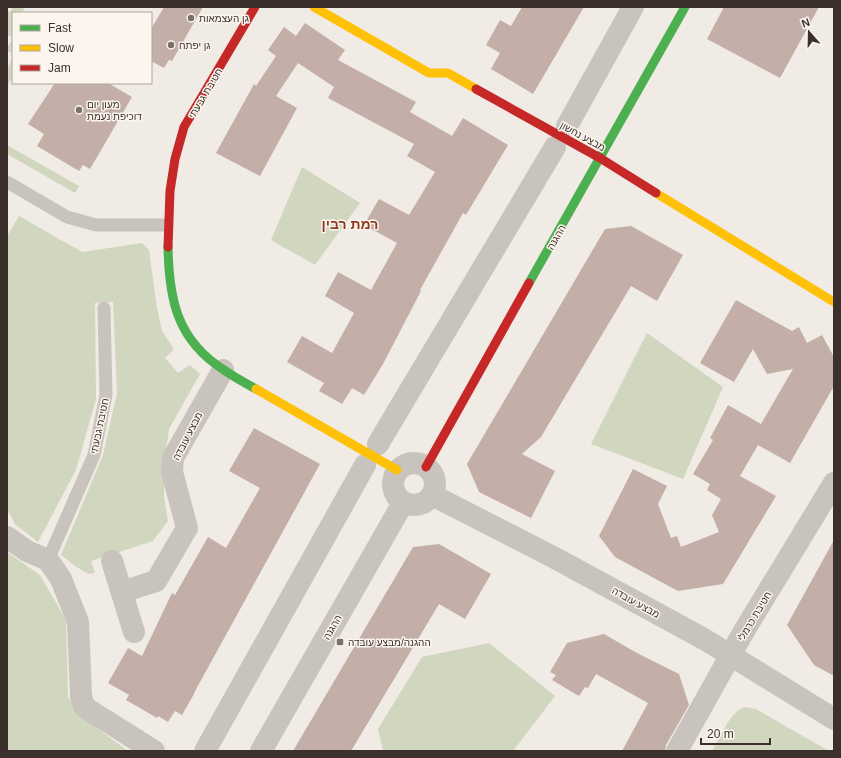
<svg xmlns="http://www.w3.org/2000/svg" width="841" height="758" viewBox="0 0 841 758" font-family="Arial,'Noto Sans Hebrew',sans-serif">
  <rect width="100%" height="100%" fill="#f0ebe5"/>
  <path fill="#d1d6bf" d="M13 7H25L22 13H13V54L7 51V48L13 38 7 35V10L10 12Z
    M13 57V76L7 86V69Z
    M7 145 79 186 75 193 7 154Z
    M302 167 360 203 315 265 271 240Z
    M19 216 82 252 142 243 149 250 157 308 162 331 174 349 165 358 178 373 190 365 200 374 169 429 164 464V497L168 521 153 541 91 561 95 573 88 574 75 566 61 555 103 455 117 393 113 302 95 303 96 399 76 470 38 542 15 524 7 509V236Z
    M647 333 723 387 683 479 591 444Z
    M7 552 40 575 66 620 68 698 98 729 128 751H7Z
    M489 643 555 696 513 751H383L378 729 422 657Z
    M745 707 756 709 829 751H712C720 738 731 710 745 707Z"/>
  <path fill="#c3afa7" d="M164 7H203L172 61 169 60 164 68 151 61V29Z
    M522 7H584L533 94 491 69 500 53 486 45 500 20 511 26Z
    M724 7H819L780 78 707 39Z
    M305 23 345 50 338 60 416 102 410 112 452 136 463 118 508 145 466 215 463 213 420 290 421 291 383 364 364 395 352 388 342 404 319 391 324 383 287 362 302 336 332 353 354 313 325 296 338 272 371 290 397 243 364 225 379 199 409 215 435 172 407 156 414 144 328 98 334 87 298 63 276 96 297 108 260 176 216 153 254 84 256 86 276 56 268 50 284 27 296 36Z
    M55 83H108L132 97 90 169 83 165 79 171 37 146 44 134 28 124Z
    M631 226 683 255 657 301 631 286 541 437 522 454 555 471 531 518 479 492 467 464 605 229Z
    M736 300 792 331 799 327 807 343 822 335 834 357V386L790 463 758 445 740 476 776 496 723 584 678 591 615 557 599 536 633 469 667 486 658 504 671 538 677 536 681 547 719 532 712 515 721 499 707 490 710 484 693 474 713 440 710 438 728 405 761 424 793 369 767 374 753 349 734 382 700 363Z
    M254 428 320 464 194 693V694L182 715 175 711 168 722 158 716 157 718 126 700 129 695 108 683 128 648 142 656 172 593 175 595 208 537 226 548 260 488 229 471Z
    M834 540V676L814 665 787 625Z
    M439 544 491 574 465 619 439 604 351 751H293L413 547Z
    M604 634 637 653 679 674 689 705 666 745 665 751H622L648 703 596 674 588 688 585 687 579 696 552 680 556 675 550 672 567 643Z"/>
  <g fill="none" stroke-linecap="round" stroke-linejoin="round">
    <path stroke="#c9c3be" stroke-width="13" d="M7 182 67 217 96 225H167
      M48 560 94 455 106 395 104 308"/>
    <path stroke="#c9c3be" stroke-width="22" d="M567 126 633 7
      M378 444 555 147
      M393 484a21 21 0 1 1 42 0a21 21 0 1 1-42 0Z
      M432 495 555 558 704 639 834 719
      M7 537 27 551 48 560 61 579 78 622 81 696 84 706 89 710 154 751
      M112 561 134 632
      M122 592 156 581 187 528 172 472 173 458 223 370
      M205 751 365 465
      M261 751 403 503
      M677 751 744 631 834 483"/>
    <path stroke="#4caf50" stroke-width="9" d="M168 247C169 300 177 340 224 370 234 377 245 383 256 389
      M529 283 685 7"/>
    <path stroke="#ffc107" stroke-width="9" d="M314 7 429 73H448L476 89
      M656 193 834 302
      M256 389 397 470"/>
    <path stroke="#c62828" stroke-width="9" d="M476 89 600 158 656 193
      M168 247 170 191 175 159 184 127 255 7
      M426 467 529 283"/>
  </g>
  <g fill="#7a716c" stroke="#fbf5ee" stroke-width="1.5">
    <circle cx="191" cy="18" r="4"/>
    <circle cx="171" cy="45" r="4"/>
    <circle cx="79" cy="110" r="4"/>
    <rect x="336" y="638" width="8" height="8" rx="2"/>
  </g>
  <g text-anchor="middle" stroke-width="3" stroke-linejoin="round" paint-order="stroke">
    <g font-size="10" fill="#3b302b" stroke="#fbf5ee" text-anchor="start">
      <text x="199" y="22">גן העצמאות</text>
      <text x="179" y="49">גן יפתח</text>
      <text x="87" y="108">מעון יום<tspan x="87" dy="12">דוכיפת נעמת</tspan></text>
      <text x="348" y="646">ההגנה/מבצע עובדה</text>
    </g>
    <g font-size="10" fill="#3b302b" stroke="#fbf5ee">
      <text transform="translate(205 93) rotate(-59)" y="4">חטיבת גבעתי</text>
      <text transform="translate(583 136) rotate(29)" y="4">מבצע נחשון</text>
      <text transform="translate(556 237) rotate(-60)" y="4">ההגנה</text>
      <text transform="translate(99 426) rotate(-78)" y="4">חטיבת גבעתי</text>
      <text transform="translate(187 436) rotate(-63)" y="4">מבצע עובדה</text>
      <text transform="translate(636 602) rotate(29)" y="4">מבצע עובדה</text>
      <text transform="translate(754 616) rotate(-59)" y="4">חטיבת כרמלי</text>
      <text transform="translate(332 627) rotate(-60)" y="4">ההגנה</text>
    </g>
    <g font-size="14" font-weight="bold" fill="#8c3b22" stroke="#fbf5ee">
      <text x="350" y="229">רמת רבין</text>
    </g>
  </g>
  <rect width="841" height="758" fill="none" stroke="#3b302b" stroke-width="16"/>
  <rect x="12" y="12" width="140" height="72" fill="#fbf5ee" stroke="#aea6a0"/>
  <rect x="20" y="25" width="20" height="6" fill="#4caf50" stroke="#aea6a0"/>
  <text x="48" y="32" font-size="12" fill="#3b302b">Fast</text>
  <rect x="20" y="45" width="20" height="6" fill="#ffc107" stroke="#aea6a0"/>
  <text x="48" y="52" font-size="12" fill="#3b302b">Slow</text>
  <rect x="20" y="65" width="20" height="6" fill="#c62828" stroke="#aea6a0"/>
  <text x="48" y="72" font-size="12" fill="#3b302b">Jam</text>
  <g transform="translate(809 32) rotate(340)" stroke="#fbf5ee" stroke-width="3" paint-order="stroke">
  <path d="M0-3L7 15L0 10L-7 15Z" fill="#3b302b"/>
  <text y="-6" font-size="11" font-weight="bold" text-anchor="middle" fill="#3b302b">N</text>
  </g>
  <path d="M701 738v6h69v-6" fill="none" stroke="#3b302b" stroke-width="2"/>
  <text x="707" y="738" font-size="12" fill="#3b302b" stroke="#fbf5ee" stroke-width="3" paint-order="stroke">20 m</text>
</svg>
